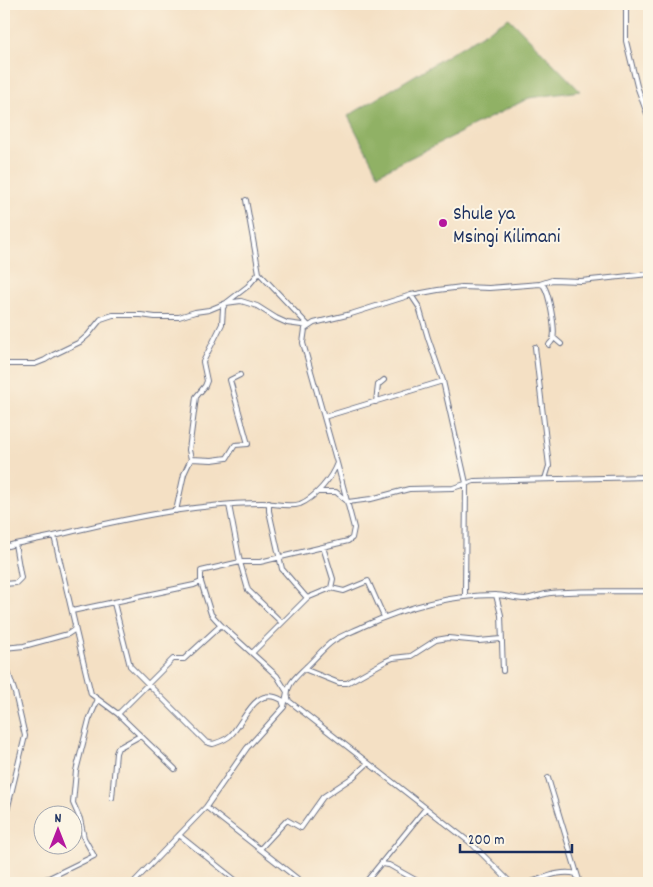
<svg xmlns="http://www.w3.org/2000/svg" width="653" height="887" viewBox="0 0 653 887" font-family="Dekko,sans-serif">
  <rect width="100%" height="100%" fill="#fcf5e5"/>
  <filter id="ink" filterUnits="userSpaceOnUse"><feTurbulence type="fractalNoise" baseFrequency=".02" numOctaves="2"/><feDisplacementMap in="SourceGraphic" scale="10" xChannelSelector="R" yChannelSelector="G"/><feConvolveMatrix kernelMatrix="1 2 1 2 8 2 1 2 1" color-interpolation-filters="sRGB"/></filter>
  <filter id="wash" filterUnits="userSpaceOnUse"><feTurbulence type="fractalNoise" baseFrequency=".0096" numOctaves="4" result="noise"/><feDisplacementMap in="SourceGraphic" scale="20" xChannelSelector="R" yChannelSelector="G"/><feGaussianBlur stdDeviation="1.12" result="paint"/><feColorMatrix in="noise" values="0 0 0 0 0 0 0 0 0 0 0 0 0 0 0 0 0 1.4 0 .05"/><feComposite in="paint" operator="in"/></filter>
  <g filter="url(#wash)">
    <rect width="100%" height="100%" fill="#f4e0c4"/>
    <path fill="#90b165" stroke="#567062" d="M509 18 580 91 529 98 378 174 348 116Z"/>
  </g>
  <g filter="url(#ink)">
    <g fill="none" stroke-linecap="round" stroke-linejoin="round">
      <defs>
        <path id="minor" d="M626 4V41L637 86 649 119
          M246 200 259 273 309 326
          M540 284 543 285C549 292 556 330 553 339 553 341 550 343 549 345
          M554 338 561 344
          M535 347 549 466 545 479
          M4 364H35L45 360 53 355 80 342 88 335 101 319 113 315H141L155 317H179L195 312 209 310 226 303 241 301 257 306 276 318 287 323 309 326
          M443 381 466 483 465 597
          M376 402 378 385 384 380
          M324 417 443 381 428 338 419 307 411 295
          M191 459 189 450 196 397 205 386 207 381 203 362 222 324 223 308 226 303 248 286 259 273
          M319 492H336L348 502 371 499 409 489 453 488 474 481 649 477
          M269 503V511L282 569 307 598
          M229 505 240 562 248 590 282 623
          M176 511 184 474 191 459 212 460 227 458 235 445 248 444 230 380 240 375
          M54 536C106 523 159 511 212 506 228 504 245 503 262 503 274 503 288 508 300 504 316 497 331 479 337 463L303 343 305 329 314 323 351 314 411 295 438 290 462 287 489 288 540 284 552 280 581 281 649 274
          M4 547 15 544 21 578 16 583 4 584
          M323 547 333 579 331 588
          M496 595 501 615 503 671
          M114 603 130 666 206 742 213 744C219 742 226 740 231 735 246 719 255 685 282 700L284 706
          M72 611 194 585 201 582V571L240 562H260L348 541 352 538 354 528 337 463
          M75 627 91 694 118 714 175 769
          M4 648 24 646 68 634 74 630 75 625 54 536 15 544
          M252 653 307 598 331 588 344 591 368 581 384 617
          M4 660 15 693 25 736 4 823
          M304 669 339 683H347L386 661 393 658 411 656 436 640 448 638 479 641 501 639
          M118 714 173 659H184L221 625
          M548 778 579 880
          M112 798 116 753 118 748 140 736
          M206 807 303 883
          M179 835 239 883
          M260 849 287 820 301 828 323 797 353 777 368 763
          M381 864 389 865 421 883
          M30 883 49 878 94 856 84 838 80 819 73 803 76 771 89 720 98 699
          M133 883 206 807 247 748 284 707 287 692 277 676 221 625 211 614 201 582
          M365 883 426 808
          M511 883 472 844 289 701C283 687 296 677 306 667 315 659 323 648 333 641 342 635 354 631 364 626 406 607 449 595 495 595 505 595 515 599 525 599 534 598 542 594 551 593 583 590 617 592 649 591
          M528 883C542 879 561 869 576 874L580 883"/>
      </defs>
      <use href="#minor" stroke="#676d82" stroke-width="6"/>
      <use href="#minor" stroke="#fff" stroke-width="4"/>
    </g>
  </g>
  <circle fill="#b5179e" stroke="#fcf5e5" stroke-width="2" cx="443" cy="223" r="5"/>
  <g text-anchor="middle" stroke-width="4" stroke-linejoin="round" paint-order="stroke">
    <g font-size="20" fill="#1b2f5e" stroke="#fcf5e5" text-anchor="start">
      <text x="453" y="219">Shule ya<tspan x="453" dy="23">Msingi Kilimani</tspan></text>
    </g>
  </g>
  <rect width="653" height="887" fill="none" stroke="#fcf5e5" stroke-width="20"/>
  <g transform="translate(58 830)"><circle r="24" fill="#fcf5e5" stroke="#a2a6af"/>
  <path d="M0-4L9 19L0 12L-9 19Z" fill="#b5179e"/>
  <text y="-8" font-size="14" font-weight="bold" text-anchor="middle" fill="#1b2f5e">N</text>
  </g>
  <path d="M460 844v8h112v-8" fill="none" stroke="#1b2f5e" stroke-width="2.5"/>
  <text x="468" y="844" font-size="15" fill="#1b2f5e" stroke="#fcf5e5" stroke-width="4" paint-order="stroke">200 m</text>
</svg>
